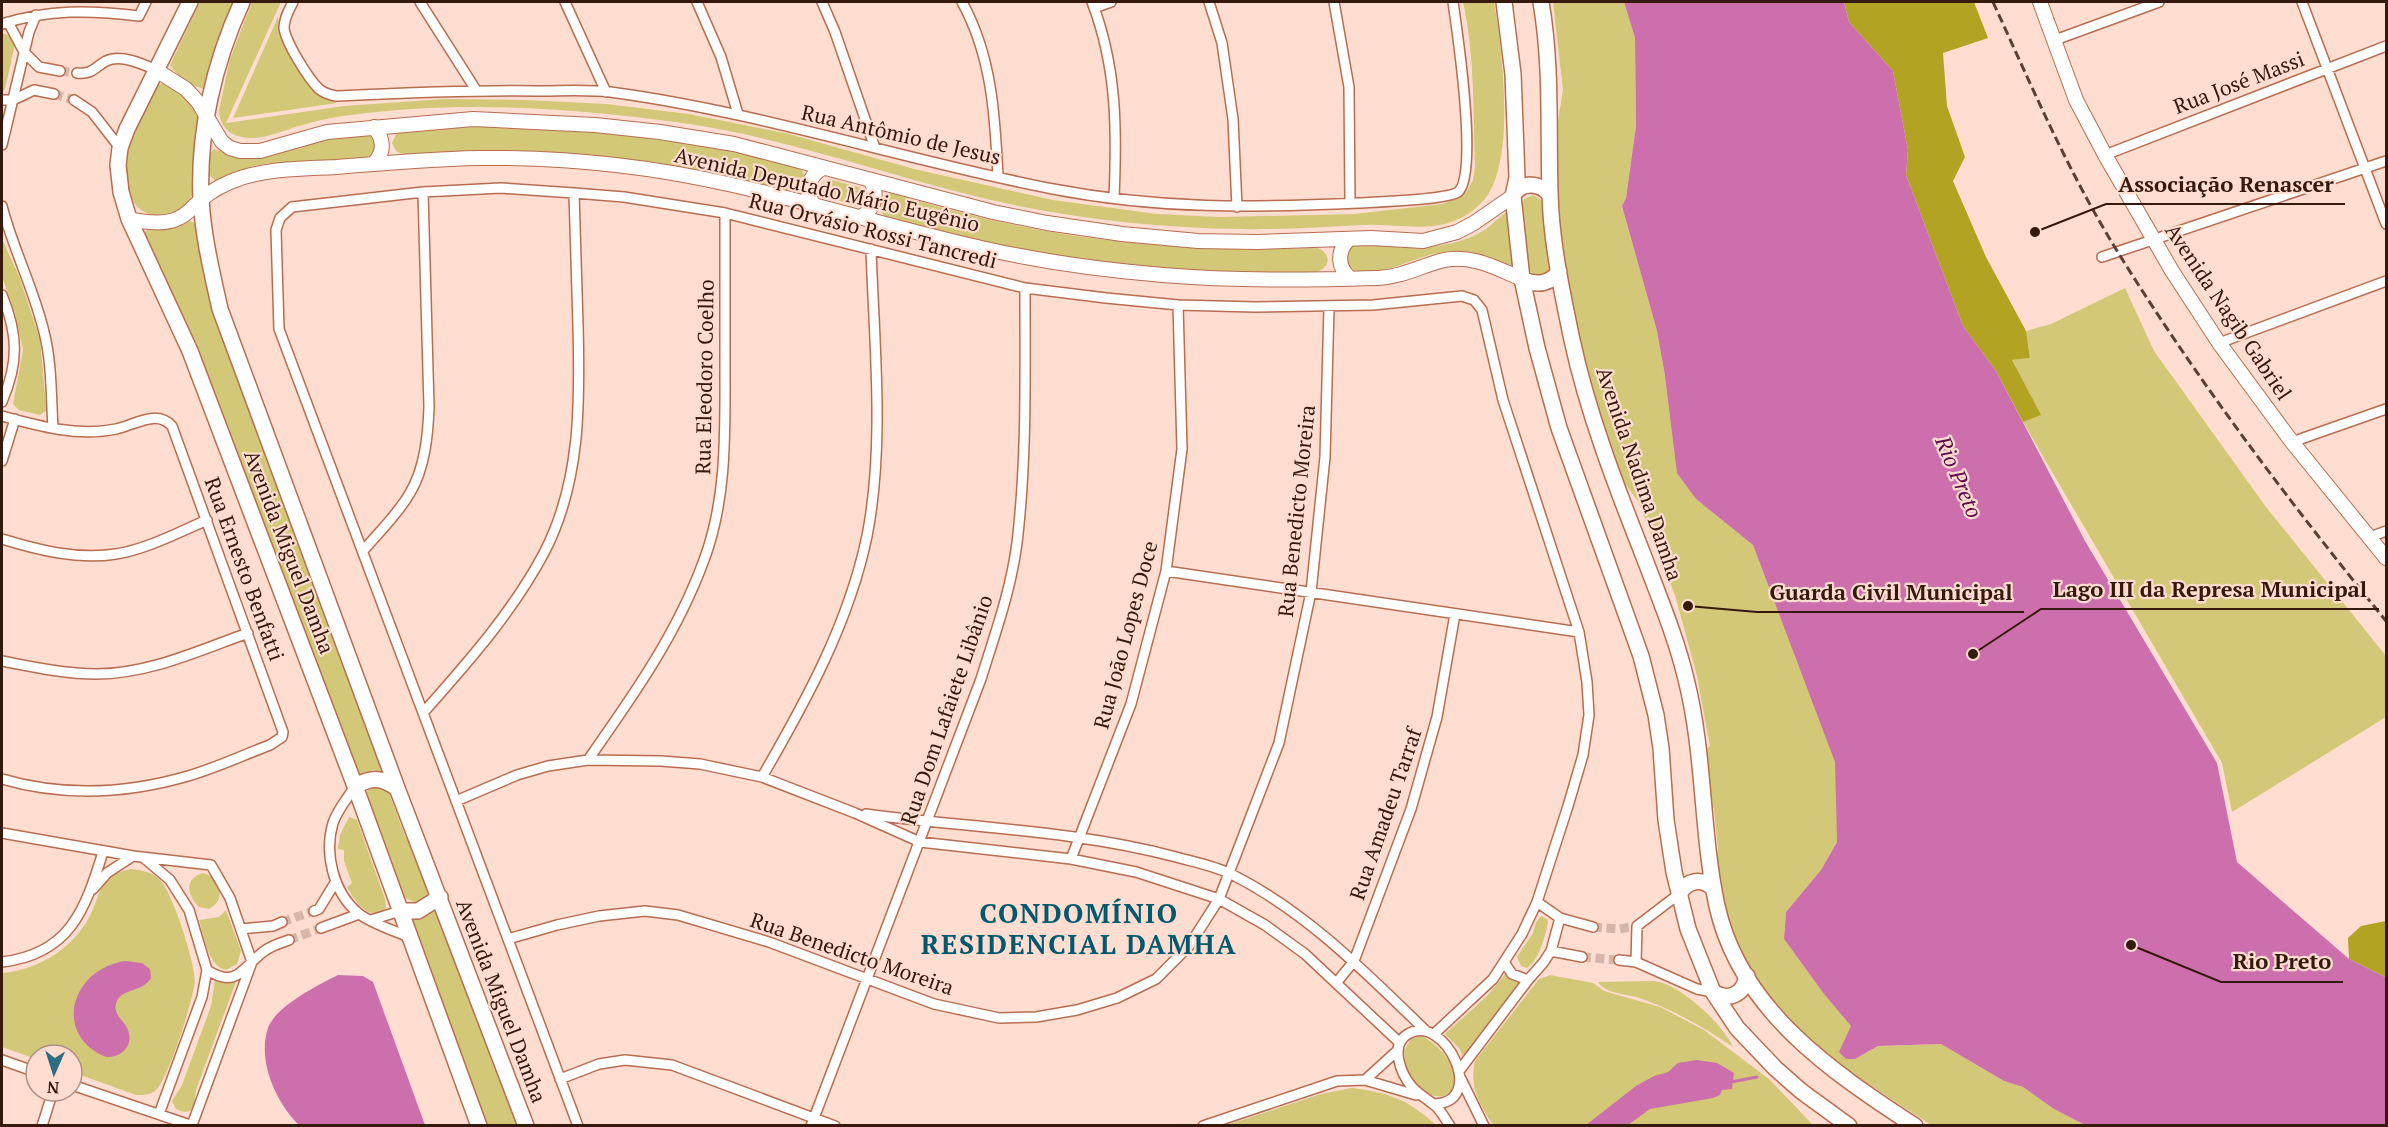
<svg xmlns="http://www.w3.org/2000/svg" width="2388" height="1127" viewBox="0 0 2388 1127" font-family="'PT Serif',serif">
  <rect width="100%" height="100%" fill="#ffddd1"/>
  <path fill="#d2c877" d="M200 2H235L206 88 204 89C193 87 175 74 170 65Z
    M252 2H281L226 123 344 106 444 99 525 100 606 104 689 114 789 134 914 169 1053 200 1157 214 1220 217 1354 214 1442 204 1459 198 1467 191 1473 180 1475 167C1473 111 1475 56 1463 2H1494C1502 48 1517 165 1483 201 1448 239 1406 223 1362 225 1321 227 1281 230 1240 229 1165 228 1088 220 1014 205 903 182 796 139 683 123 573 108 461 100 351 115 333 117 315 121 299 126 285 130 269 137 255 138 234 139 220 130 219 110L230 59Z
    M1553 2H1624L1635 38 1636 126 1626 198 1622 206 1657 331 1665 376 1696 499 1753 545 1836 762 1837 842 1821 870 1786 912 1784 939 1824 994 1852 1026 1846 1039 1855 1059 1878 1046 1941 1044 2004 1081 2023 1087 2054 1109 2085 1125H1931L1838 1064 1806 1037 1769 997 1756 978 1743 956 1725 914 1716 860 1718 850 1714 809 1708 796 1704 752 1710 746 1697 676 1675 595 1638 501 1622 480 1595 409 1578 340 1565 270 1558 206 1557 127 1563 90Z
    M278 17C280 43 296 64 310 85L314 91 337 103 233 118Z
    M2 33 11 36 15 44 5 89 2 92Z
    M167 82 185 93 198 115 194 191C186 214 152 226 135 204 126 192 124 173 126 159 129 132 143 110 155 86Z
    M474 126C536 128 599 129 661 138 706 145 751 155 795 166 805 170 806 177 803 186L792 192 726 176 658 164 479 152 404 155 396 151 392 143 397 132Z
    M369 134 377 140 375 153C356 167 291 160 264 164 248 166 232 174 216 181L208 174 209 154 214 149 240 158 262 156 327 138Z
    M829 179 862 188 865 194 863 201 853 205 822 195 819 185Z
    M891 193C942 208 993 222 1046 231 1136 247 1227 251 1318 248 1331 254 1331 267 1317 272 1225 275 1132 270 1041 254 989 244 937 231 886 217 874 208 877 196 891 193Z
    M1533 195 1541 200 1549 269 1546 273 1537 276 1529 271 1522 203 1524 199Z
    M1508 211 1515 269C1492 259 1469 248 1444 252 1412 256 1383 280 1349 269L1343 256 1349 247 1356 245C1403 244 1443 256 1486 229 1493 224 1500 216 1508 211Z
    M190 221 197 224 384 771 372 770 357 779 181 316 145 238V232L148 229 176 227Z
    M2 239 19 276 40 339 46 405V411L40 415 19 410 13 404 23 350 15 313 2 277Z
    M2125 288 2154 351 2266 507 2386 656V717L2232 812 2222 763 2023 422 2040 415 2012 360 2030 358 2026 331 2051 324Z
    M374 786 386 789 389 793 405 836 415 850 429 887 426 897 417 903 405 898 392 861 387 856 365 793Z
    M349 817 357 820 385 899 386 907 384 912C365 918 356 902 347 887L352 883 344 861V850L338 849 340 835Z
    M131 869C142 870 152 872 160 880 172 891 195 963 195 980 194 998 169 1076 157 1089 151 1095 144 1095 136 1095L72 1072V1055H36V1059L2 1047V973C36 970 67 952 86 923 102 898 95 876 131 869Z
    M203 873 214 877C222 889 223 901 209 909L199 907C187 896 184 878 203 873Z
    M436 902 520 1125H487L407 917Z
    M226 910 241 951 237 964 226 970C208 967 204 935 199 920L219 917Z
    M1541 916 1547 919 1548 923C1545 936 1539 961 1527 968L1521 966 1517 957 1533 933 1536 922Z
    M1507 972 1519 982 1464 1058 1459 1048 1445 1034 1487 996Z
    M1550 975 1593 983 1604 991 1660 1007 1704 1030 1769 1079 1813 1125H1493C1479 1104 1469 1087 1475 1061L1539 979Z
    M215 979 227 982 237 979 196 1090C194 1104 195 1118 176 1109L172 1101 182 1085 211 1006Z
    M1654 981C1679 983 1723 1024 1733 1047 1703 1027 1671 1008 1636 997 1624 994 1605 993 1598 982Z
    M1420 1036C1437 1041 1467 1074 1451 1091 1436 1106 1417 1087 1409 1074 1406 1067 1405 1059 1404 1051L1411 1039Z
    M1351 1088C1388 1092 1409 1100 1436 1125H1227L1321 1094Z"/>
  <path fill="#b3a323" d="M1844 2H1974L1988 38 1943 53 1947 106 1965 157 1953 181 1986 257 2026 331 2030 358 2012 360 2041 415 2023 422 1996 371 1963 326 1906 175 1908 150 1893 71 1849 22Z
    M2386 921V980L2385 977 2349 959 2348 938 2361 926Z"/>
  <path fill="#cd6fac" d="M1624 2H1844L1849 22 1893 71 1908 150 1906 175 1963 326 1996 371 2085 541 2217 763 2237 862 2349 959 2385 977 2386 980V1125H2085L2054 1109 2023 1087 2004 1081 1941 1044 1878 1046 1855 1059H1846L1839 1052 1851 1026 1824 994 1784 939 1786 912 1821 870 1837 842 1835 762 1753 545 1696 499 1677 473 1665 376 1657 331 1622 206 1626 198 1636 126 1635 38Z
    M125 961 142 963 150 969 151 978C143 992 123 988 117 1001 111 1014 125 1021 128 1030 134 1046 121 1058 106 1057 52 1035 71 969 125 961Z
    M338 975 363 976 373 982 425 1125H299C276 1102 257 1061 268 1028 276 1006 318 985 338 975Z
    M1697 1060 1717 1063 1734 1073 1732 1089 1722 1090 1720 1095 1713 1098 1650 1109 1628 1125H1586L1636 1086 1654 1076 1668 1072 1678 1063Z"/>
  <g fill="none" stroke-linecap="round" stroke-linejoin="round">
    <path stroke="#cd6fac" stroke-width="3" d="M1731 1082 1757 1077"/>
    <path stroke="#d7b6aa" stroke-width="9" stroke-dasharray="9 4.5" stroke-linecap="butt" d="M60 71 77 73
      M54 94 74 100
      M282 922 314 911
      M1593 927 1619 929 1637 926
      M289 940 321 928
      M1582 957 1619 960"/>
    <defs>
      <path id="street" d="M293 2C289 10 284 18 284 28 286 43 308 78 319 89 324 93 330 95 336 96 403 93 469 90 536 91 560 91 586 89 610 92 760 112 904 160 1053 189 1157 209 1253 208 1359 203 1376 202 1446 200 1458 192 1479 176 1457 30 1453 2
        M420 2 476 90
        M565 2 606 92
        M697 2 721 57 738 114
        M822 2 835 32 875 148
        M962 2C992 56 995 116 998 176
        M1092 2C1117 67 1117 130 1114 198
        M1209 2 1222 43 1233 119 1237 207
        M1334 2 1349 87 1350 203
        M2302 2 2386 224
        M1094 8 1111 2
        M8 22 24 52 39 67 60 71
        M2 24C49 9 90 10 139 16L146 2
        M2055 40 2159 2
        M77 73C92 75 95 67 106 61 121 54 143 64 156 70
        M2 100H13L34 90 54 94
        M74 100 92 112 120 148
        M2 145 29 32 36 15
        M2105 155 2386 46
        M2 206C13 249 34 289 44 332 52 363 51 397 53 428
        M2102 257 2386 161
        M2 295C18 334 19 362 2 402
        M2219 343 2386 281
        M2 416C38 426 78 437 116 429 135 425 156 409 172 426L283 732 282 737 270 745C243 755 216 768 188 776 126 794 64 797 2 779
        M2292 442 2386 409
        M2 461 15 419
        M2370 537 2386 531
        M2 539C38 550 77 560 116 554 147 549 177 533 207 520
        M363 551C379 532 398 514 410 493 425 468 428 435 429 407L423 192
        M1166 571 1579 632
        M2 661C33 667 65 674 97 674 149 674 200 650 248 633
        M423 713C468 662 512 613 544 553 581 482 580 403 578 325 577 281 575 237 574 193
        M588 760C633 696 677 634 704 560 727 499 725 432 725 368 725 316 725 265 725 213
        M762 777C806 701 849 623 867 536 885 444 874 342 871 249
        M355 786C348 798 337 810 333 823 324 853 333 892 358 913 372 924 393 930 409 937
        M456 801 517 775 548 766 588 760 661 761 700 764 762 777 855 813 920 842 1071 859 1136 872 1219 899 1265 925 1305 954 1400 1043
        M866 814C970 828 1075 830 1176 857 1194 862 1216 866 1233 875 1308 913 1366 973 1426 1031
        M2 833 133 856 211 865 230 898 252 962 192 1125
        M144 858 170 880 189 910 207 970 202 997 159 1114
        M1071 859 1131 704 1166 571 1182 449 1178 305
        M93 889 107 873 133 856
        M1679 894 1637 926 1636 962 1697 989 1713 992
        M1537 902 1560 918 1593 927
        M314 911 319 909 336 881
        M371 920 400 911
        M321 928 359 914
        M241 929 273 926 282 922
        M508 939 557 925 599 916 645 911 678 915 769 942 934 1004 999 1018 1036 1017 1077 1010 1117 998 1156 979 1189 946 1219 899 1279 743 1311 592 1325 457 1329 307
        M1551 951 1582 957
        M1619 960 1636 962
        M2 962C70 954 85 910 103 852
        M1504 962 1512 974 1528 980
        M207 970C237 989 242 968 263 952 270 946 280 943 289 940
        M1337 982 1354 961 1411 809 1437 717 1455 614
        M2 1060 36 1072
        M1459 1071 1528 980 1543 963 1551 951 1560 918
        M560 1079 599 1064 625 1060 672 1065 835 1126
        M1461 1079 1484 1126
        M1365 1080 1398 1050
        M72 1085 193 1126
        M1433 1104C1489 1104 1445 1012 1408 1034 1389 1045 1401 1074 1412 1087 1418 1094 1426 1098 1433 1104 1440 1108 1445 1119 1450 1126
        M42 1126 53 1091
        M578 1126 279 329 276 230 280 218 292 207 423 192 501 188 574 193 624 197 725 213 1025 288 1106 298 1178 305 1255 307 1373 305 1462 296 1474 300 1482 310 1503 400 1579 632 1587 682 1589 715 1583 755 1568 806 1537 902 1522 934 1493 979 1434 1034
        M811 1126 981 679C995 634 1011 590 1017 543 1027 458 1025 373 1025 288
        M1203 1126 1337 1081 1365 1080 1416 1095"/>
      <path id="secondary" d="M2040 2 2076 100 2105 155 2172 271 2219 343 2292 442 2386 558
        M156 70 186 89 198 102 222 142 230 148 240 151H260L327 132 473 119 595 125 660 132 734 144 993 212 1047 223 1122 234 1198 241 1258 242 1371 238 1423 241 1457 232 1474 223 1513 196
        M374 127C384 139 385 152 374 163
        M814 205C804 191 808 176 823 168
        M861 217C875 208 878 195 871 181
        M129 219C196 233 181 202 230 182 263 168 300 169 336 167 383 163 431 159 479 158 562 157 648 166 728 184 815 203 899 230 986 249 1044 262 1104 270 1163 275 1235 281 1307 280 1378 278 1401 277 1419 267 1440 261 1470 253 1496 268 1522 279
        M1349 239C1337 251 1337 267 1350 278"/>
      <path id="primary" d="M190 2 127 129 120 148 118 165 121 192 129 219 190 351 355 786 479 1126
        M242 2C214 63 198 132 201 199 203 236 212 273 220 309L397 788 526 1126
        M1504 2 1513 74 1517 178 1513 196 1522 279 1537 348 1559 428 1641 656 1656 715 1661 748 1666 820 1674 872 1688 929 1713 992 1737 1028 1775 1068 1801 1091 1849 1126
        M1541 2C1552 67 1548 127 1550 193 1551 241 1562 292 1572 340 1588 414 1616 486 1644 557 1659 597 1676 637 1686 679 1705 754 1701 832 1717 906 1740 1010 1832 1072 1915 1126
        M1513 196C1520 181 1542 182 1550 196
        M1522 279C1537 286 1549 284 1559 272
        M355 786C372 777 381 777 397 788
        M1679 894C1687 880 1702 877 1714 889
        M400 911H418L440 897
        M1713 992C1729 1002 1744 994 1747 976"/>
    </defs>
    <use href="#street" stroke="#b76d50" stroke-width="12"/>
    <use href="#secondary" stroke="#b76d50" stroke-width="16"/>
    <use href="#primary" stroke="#b76d50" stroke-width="18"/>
    <use href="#street" stroke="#fff" stroke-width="9"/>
    <use href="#secondary" stroke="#fff" stroke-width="14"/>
    <use href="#primary" stroke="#fff" stroke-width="15"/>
    <path stroke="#5c3f33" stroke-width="3" stroke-dasharray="9 4.5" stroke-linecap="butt" d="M1993 2C2032 87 2069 174 2119 254 2199 383 2291 504 2386 621"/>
  </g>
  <g text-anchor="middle" stroke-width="4.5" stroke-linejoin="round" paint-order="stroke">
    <g font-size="21" fill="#36190d" stroke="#ffddd1">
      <text transform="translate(2239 83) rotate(-21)" y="7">Rua José Massi</text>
      <text transform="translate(901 135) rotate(13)" y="7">Rua Antômio de Jesus</text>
      <text transform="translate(827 190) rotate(13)" y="7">Avenida Deputado Mário Eugênio</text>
      <text transform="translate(873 231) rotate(14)" y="7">Rua Orvásio Rossi Tancredi</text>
      <text transform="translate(2228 312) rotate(56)" y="7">Avenida Nagib Gabriel</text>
      <text transform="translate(705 377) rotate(-89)" y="7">Rua Eleodoro Coelho</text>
      <text transform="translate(1639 474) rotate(71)" y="7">Avenida Nadima Damha</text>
      <text transform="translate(1297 511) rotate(-84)" y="7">Rua Benedicto Moreira</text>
      <text transform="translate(289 552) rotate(69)" y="7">Avenida Miguel Damha</text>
      <text transform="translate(244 569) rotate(70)" y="7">Rua Ernesto Benfatti</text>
      <text transform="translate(1126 635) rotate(-75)" y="7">Rua João Lopes Doce</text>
      <text transform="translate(947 710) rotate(-71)" y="7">Rua Dom Lafaiete Libânio</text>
      <text transform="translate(1386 814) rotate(-71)" y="7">Rua Amadeu Tarraf</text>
      <text transform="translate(852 954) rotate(19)" y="7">Rua Benedicto Moreira</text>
      <text transform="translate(501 1001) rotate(69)" y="7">Avenida Miguel Damha</text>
    </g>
    <g font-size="22" font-style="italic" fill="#60094a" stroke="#ffddd1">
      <text transform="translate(1959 477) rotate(67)" y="8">Rio Preto</text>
    </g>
    <g font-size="27" font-weight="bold" letter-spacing="1.5" fill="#00596f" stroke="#ffddd1">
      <text x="1079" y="923">CONDOMÍNIO<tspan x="1079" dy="31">RESIDENCIAL DAMHA</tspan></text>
    </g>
  </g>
  <path fill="none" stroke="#36190d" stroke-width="2" d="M2035 232L2106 204H2345M1973 654L2041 609H2379M1688 606L1757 612H2024M2131 945L2221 982H2343"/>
  <g fill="#36190d" stroke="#ffddd1" stroke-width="2">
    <circle cx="2035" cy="232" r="6"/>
    <circle cx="1973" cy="654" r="6"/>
    <circle cx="1688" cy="606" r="6"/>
    <circle cx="2131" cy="945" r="6"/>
  </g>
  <g font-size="22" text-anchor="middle" font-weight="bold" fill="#36190d" stroke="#ffddd1" stroke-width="4.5" stroke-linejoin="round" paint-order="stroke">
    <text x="2226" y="192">Associação Renascer</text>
    <text x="2210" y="597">Lago III da Represa Municipal</text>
    <text x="1891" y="600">Guarda Civil Municipal</text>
    <text x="2282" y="969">Rio Preto</text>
  </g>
  <rect width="2388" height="1127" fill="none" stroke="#36190d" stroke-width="6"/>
  <g transform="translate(54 1073) rotate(183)"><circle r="28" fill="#ffddd1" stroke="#af8f83" stroke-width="1.5"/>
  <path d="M0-4.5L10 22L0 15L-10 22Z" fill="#2d6d82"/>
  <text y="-9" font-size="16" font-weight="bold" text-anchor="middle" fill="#36190d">N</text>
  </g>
</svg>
